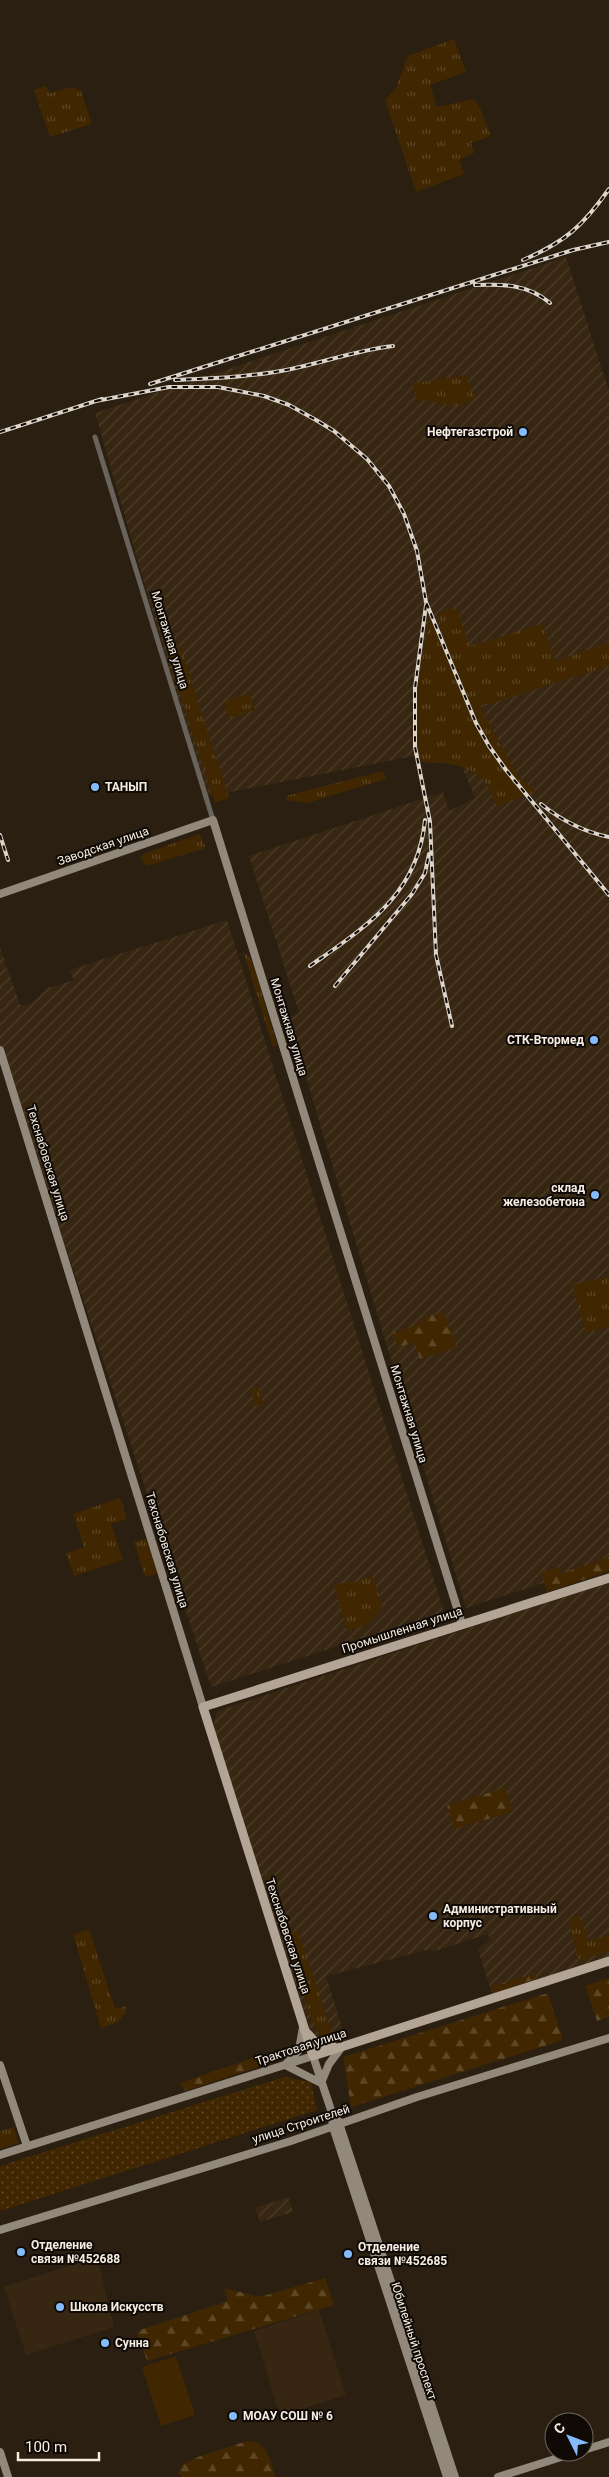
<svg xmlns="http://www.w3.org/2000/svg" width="609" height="2477" viewBox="0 0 609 2477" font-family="Roboto,sans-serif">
  <defs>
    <pattern id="industrial-furrows" width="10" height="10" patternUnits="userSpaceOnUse" patternTransform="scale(1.25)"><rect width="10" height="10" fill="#372712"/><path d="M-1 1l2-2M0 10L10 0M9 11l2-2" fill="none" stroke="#4b3c29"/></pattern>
    <pattern id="grass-tufts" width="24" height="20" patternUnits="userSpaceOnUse" patternTransform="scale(1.25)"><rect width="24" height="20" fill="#402701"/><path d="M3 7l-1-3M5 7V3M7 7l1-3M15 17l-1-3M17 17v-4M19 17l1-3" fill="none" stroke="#5c4726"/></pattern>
    <pattern id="forest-firs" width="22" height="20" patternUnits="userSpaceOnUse" patternTransform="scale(1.25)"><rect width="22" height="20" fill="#402701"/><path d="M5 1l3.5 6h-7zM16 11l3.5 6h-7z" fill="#5c4726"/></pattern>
    <pattern id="park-dots" width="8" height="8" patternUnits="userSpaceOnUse" patternTransform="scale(1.25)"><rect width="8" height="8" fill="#402701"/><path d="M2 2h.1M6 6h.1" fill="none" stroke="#5c4726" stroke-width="1.8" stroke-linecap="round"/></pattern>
  </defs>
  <rect width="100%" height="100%" fill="#2a1f10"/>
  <path fill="#372712" d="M93 2258 98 2260 114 2327 26 2355 4 2287Z
    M319 2310 346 2395 280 2416 254 2331Z"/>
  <path fill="url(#industrial-furrows)" d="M566 257 609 391V1562L466 1608 288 1018 299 1013 249 856 443 792 449 811 475 798 454 748 206 797 95 413Z
    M227 920 444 1612 211 1687 0 1048V947L20 1005H29L48 988 74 980 69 970Z
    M609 1582V1958L492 1994 478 1949 490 1940 488 1934 432 1952 431 1949 326 1976 346 2040 332 2045H323L310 2031 215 1738 214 1722 217 1711Z
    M288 2197 293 2212 260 2222 255 2208Z"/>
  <path fill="url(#grass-tufts)" d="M454 39 466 72 430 85 437 107 474 99 480 108 491 136 471 143 474 153 459 160 464 174 416 192 385 100 396 88 408 56Z
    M46 86 50 93 72 87 81 91 92 124 50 137 34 90Z
    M465 375 475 398 456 406 416 399 412 384Z
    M456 608 470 646 542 624 556 661 609 642V666L480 707 518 776 536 791 497 806C493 798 490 788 484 781 469 763 442 763 421 762L412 744 413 711 430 614 446 643 437 613Z
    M180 646 229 798 215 803 166 651Z
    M249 693 255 710 229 718 223 702Z
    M383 771 386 779 307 803 287 800 286 796Z
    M199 834 206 848 146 866 141 858 143 854Z
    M243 951 252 961 277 1045 273 1047Z
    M609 1277V1326L586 1333 572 1284Z
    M258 1387 263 1404 255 1406 251 1390Z
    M120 1498 127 1519 111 1524 123 1560 74 1576 66 1553 84 1547 73 1514Z
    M148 1538 159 1573 145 1577 134 1542Z
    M372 1576 382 1605C373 1621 366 1628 347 1630L334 1585 352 1581 354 1583Z
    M578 1915 589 1941 609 1935V1951L578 1961 569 1920Z
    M89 1929 115 2009 126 2006V2012L118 2022 101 2028 73 1934Z
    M298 1930 334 2040 326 2042C308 2025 294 1960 286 1934Z
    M14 2127 18 2143 0 2149V2131Z"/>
  <path fill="url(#forest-firs)" d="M443 1311 457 1347 420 1359 415 1342 398 1347 393 1332 410 1328 429 1315H436Z
    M609 1557V1571L547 1592 541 1572 558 1567 560 1574Z
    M505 1788 512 1812 454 1829 447 1805Z
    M537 1973 535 1979 492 1993 490 1987Z
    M609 1978V2017L597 2021 585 1986Z
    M548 1993 563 2040 351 2107 343 2057Z
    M291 2046 290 2054 282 2059 185 2091 180 2083 259 2056 260 2059Z
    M325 2278 334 2305 147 2361 137 2331 228 2301 224 2288 260 2297Z
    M247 2441C268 2442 270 2459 275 2477H182L178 2473 182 2465 198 2457Z"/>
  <path fill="url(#park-dots)" d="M284 2077 311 2082 317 2110 0 2211V2166Z"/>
  <path fill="#402701" d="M176 2356 195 2415 161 2426 142 2367Z"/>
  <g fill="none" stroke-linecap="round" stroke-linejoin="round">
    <path stroke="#69635b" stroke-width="5" d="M95 437 213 820"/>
    <path stroke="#92887c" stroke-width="8" d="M0 894 213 820 462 1624
      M0 1050 203 1707
      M303 2027 299 2050 285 2065 321 2083
      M0 2065 27 2146
      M321 2083 329 2064 341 2048
      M338 2120 455 2477
      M0 2155 313 2056 331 2110 333 2127 447 2477
      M0 2230 291 2141 417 2097 609 2038
      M584 2450 609 2442
      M0 2452 8 2477
      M498 2477 577 2452"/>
    <path stroke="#b2a596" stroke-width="9" d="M609 1578 203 1707 313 2056 609 1961
      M307 2033 318 2045 334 2047"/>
    <defs>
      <path id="rail" d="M523 260C565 242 583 226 609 189
        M475 285C502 284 528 284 550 303
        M175 380C214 378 253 377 291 369 325 362 358 350 393 346
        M150 384 573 250 609 242
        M96 401 169 387H218L264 396 289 405 316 420 334 431 367 459 389 486 404 514 417 551 426 602 476 723 489 746 506 770 609 895
        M0 432 102 399
        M426 605 415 688V747L430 822 436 955 452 1026
        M541 804C561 820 584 832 609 837
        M0 835 8 860
        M310 966C365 927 418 895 425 820
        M335 986 412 894 425 873 429 854"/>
    </defs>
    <use href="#rail" stroke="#ddd4ca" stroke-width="4"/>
    <use href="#rail" stroke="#0f0a05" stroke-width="2" stroke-dasharray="5.5" stroke-linecap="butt"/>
  </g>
  <g fill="#84bbfb" stroke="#0f0a05" stroke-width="2">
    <circle cx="523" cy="432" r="5"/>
    <circle cx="95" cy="787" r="5"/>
    <circle cx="594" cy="1040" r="5"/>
    <circle cx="595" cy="1195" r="5"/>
    <circle cx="433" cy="1916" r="5"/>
    <circle cx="21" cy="2252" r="5"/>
    <circle cx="348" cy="2254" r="5"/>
    <circle cx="60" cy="2307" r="5"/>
    <circle cx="105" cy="2343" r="5"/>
    <circle cx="233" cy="2416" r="5"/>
  </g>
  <g text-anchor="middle" stroke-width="4" stroke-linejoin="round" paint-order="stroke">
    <g font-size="12" font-weight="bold" fill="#f5ede3" stroke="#0f0a05" text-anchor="start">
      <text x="513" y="436" text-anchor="end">Нефтегазстрой</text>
      <text x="105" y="791">ТАНЫП</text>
      <text x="584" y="1044" text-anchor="end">СТК-Втормед</text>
      <text x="585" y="1192" text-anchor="end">склад<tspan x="585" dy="14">железобетона</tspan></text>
      <text x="443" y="1913">Административный<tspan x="443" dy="14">корпус</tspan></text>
      <text x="31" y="2249">Отделение<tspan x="31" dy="14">связи №452688</tspan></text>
      <text x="358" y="2251">Отделение<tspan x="358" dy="14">связи №452685</tspan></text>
      <text x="70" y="2311">Школа Искусств</text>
      <text x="115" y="2347">Сунна</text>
      <text x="243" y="2420">МОАУ СОШ № 6</text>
    </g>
    <g font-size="12" fill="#f5ede3" stroke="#0f0a05">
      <text transform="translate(170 640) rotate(73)" y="4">Монтажная улица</text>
      <text transform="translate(103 846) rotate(-19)" y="4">Заводская улица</text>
      <text transform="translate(289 1027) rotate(73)" y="4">Монтажная улица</text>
      <text transform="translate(48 1163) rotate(73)" y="4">Техснабовская улица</text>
      <text transform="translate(409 1414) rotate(73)" y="4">Монтажная улица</text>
      <text transform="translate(167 1550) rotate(73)" y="4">Техснабовская улица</text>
      <text transform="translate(402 1630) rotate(-18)" y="4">Промышленная улица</text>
      <text transform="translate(288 1936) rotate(72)" y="4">Техснабовская улица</text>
      <text transform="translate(301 2047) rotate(-18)" y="4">Трактовая улица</text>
      <text transform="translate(301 2124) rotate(-18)" y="4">улица Строителей</text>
      <text transform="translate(414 2341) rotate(72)" y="4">Юбилейный проспект</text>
    </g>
  </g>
  <g transform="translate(569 2437) rotate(312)"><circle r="24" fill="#0f0a05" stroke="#6b655e"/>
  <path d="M0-4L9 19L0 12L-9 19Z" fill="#84bbfb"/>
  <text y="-8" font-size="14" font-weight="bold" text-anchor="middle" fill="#f5ede3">С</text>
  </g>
  <path d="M18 2452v8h81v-8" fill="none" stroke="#f5ede3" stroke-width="2.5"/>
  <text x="25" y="2452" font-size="15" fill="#f5ede3" stroke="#0f0a05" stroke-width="4" paint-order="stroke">100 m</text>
</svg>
